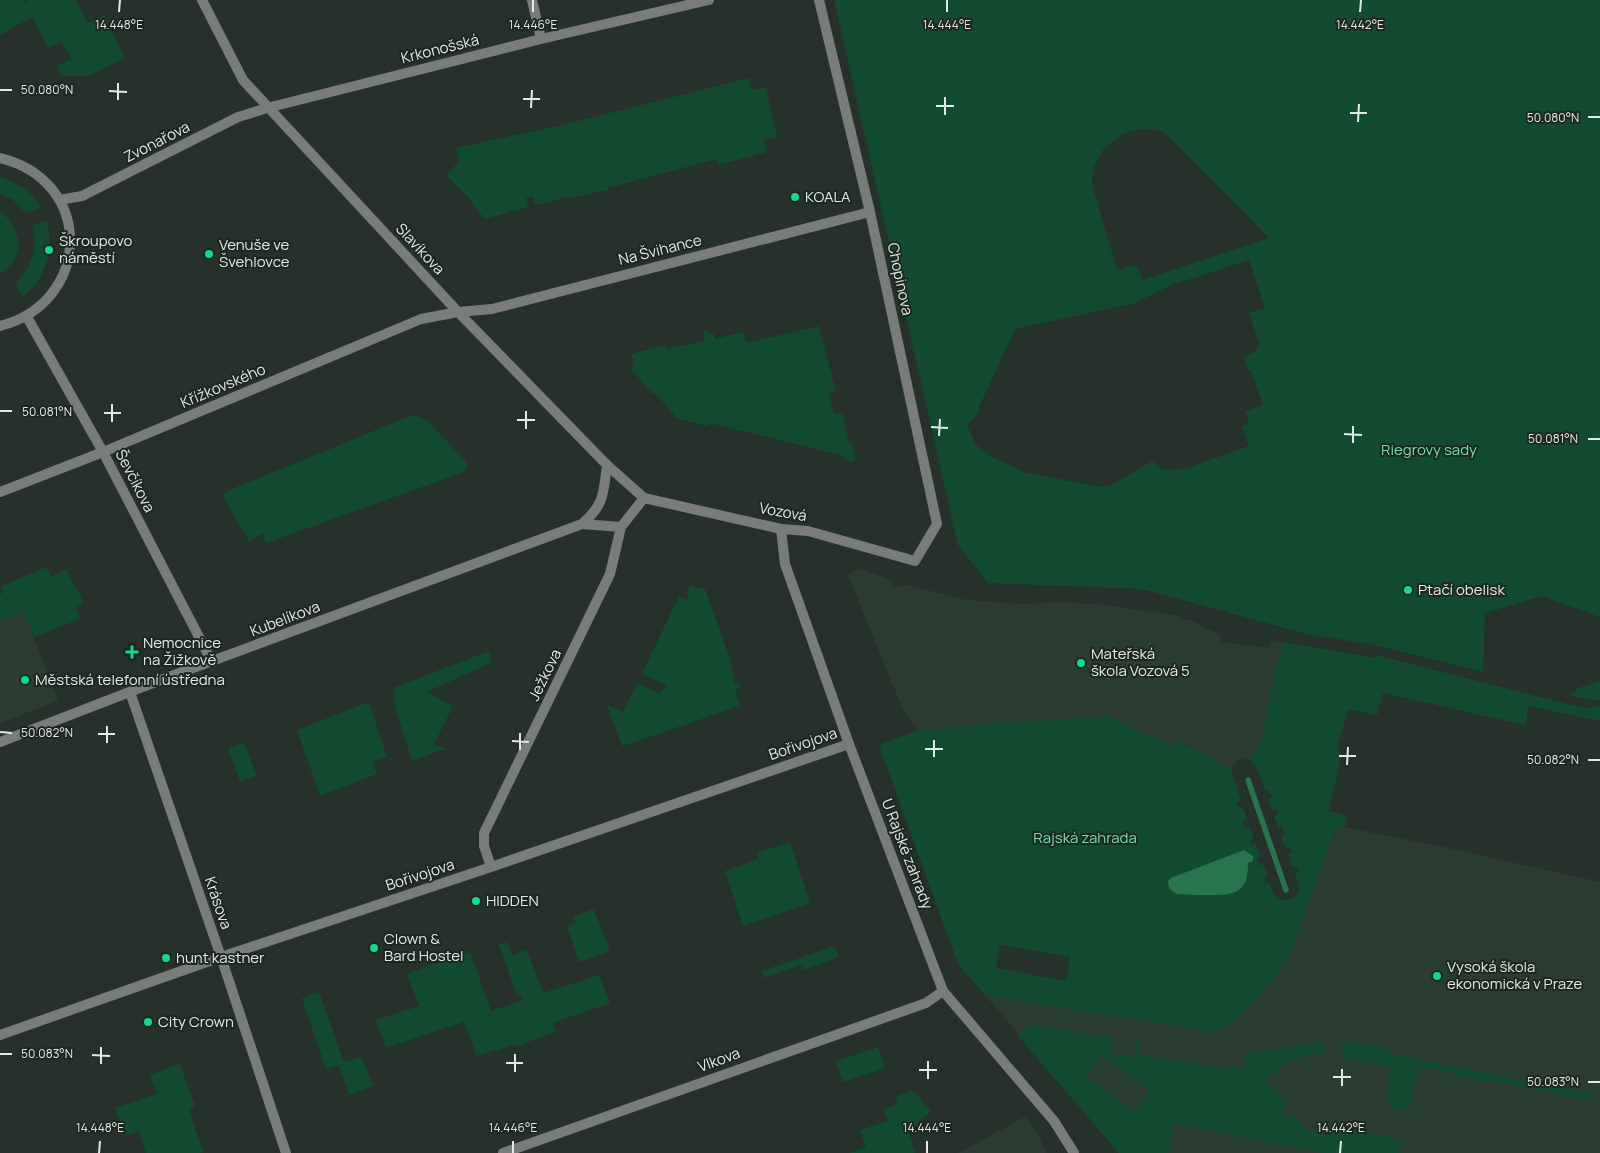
<svg xmlns="http://www.w3.org/2000/svg" width="1600" height="1153" viewBox="0 0 1600 1153" font-family="Manrope,sans-serif">
  <rect width="100%" height="100%" fill="#27312b"/>
  <path fill="#2b3c32" d="M860 568 888 579 892 581 895 587 906 585 967 600 1022 604 1062 602 1106 605 1179 616 1180 621 1188 619 1220 635 1222 642 1269 648 1272 640 1284 642 1273 678 1263 736 1252 759 1245 758 1238 759 1230 768 1176 740 1172 747 1107 716 918 730 904 712 848 575Z
    M24 611 58 701 0 723V621Z
    M1339 826 1453 849 1600 882V1153H1119L986 996 1213 1032 1329 846Z
    M1025 1117 1038 1134 1046 1153H958Z"/>
  <path fill="#124b2f" fill-rule="evenodd" d="M0 0H23L25 2 29 0H76L88 23 104 15 125 58 89 76H62L57 66 71 59 62 42 48 48 32 17 0 35Z
    M834 0H1600V617L1542 596 1485 613 1483 672 1374 645 1307 634 1142 589 988 583 958 545ZM1139 129 1157 130 1165 133 1269 238 1142 280 1138 267 1136 268 1134 265 1117 270 1092 184 1094 167 1102 151 1122 134ZM1249 260 1265 309 1249 312 1259 344C1257 351 1250 355 1244 357L1248 370H1251L1263 405 1245 411 1249 423 1242 426 1249 446 1187 468 1162 470 1152 461 1111 485 1099 487 1024 472 992 457 977 446 974 442 967 425 979 413V407L1015 329 1135 303 1171 285Z
    M749 78 752 90 766 87 777 137 764 140 767 152 718 165 716 159 608 188V190L569 198V197L535 205 533 197 526 198 528 207 485 219 472 204 473 202 446 175 459 162 456 148 554 127Z
    M0 178C17 182 32 191 41 207L26 213 11 198 0 194Z
    M0 211C22 228 27 258 0 274Z
    M47 220C54 250 47 278 22 297L15 283C31 268 39 248 32 226Z
    M819 326 836 392 829 394 834 414 842 413 849 443 852 442 856 462 853 460 852 463 841 455 709 423 708 426 682 420 677 418 655 393 653 394 630 368 634 364 631 354 665 345 667 349 705 341 703 332 708 331 709 334 713 333 715 339 743 332 746 343Z
    M413 415 427 420 469 465 464 472 266 543 263 533 249 541 223 496 227 491Z
    M47 567 51 577 66 569 84 603 76 608 80 619 34 637 24 611 0 621V594L3 592 1 586Z
    M689 586 705 589 730 659 735 684 739 683 740 688 735 690 740 706 622 746 607 705 623 712 637 683 659 693 667 686 642 674 679 596 687 600Z
    M1284 642 1375 658 1376 655 1583 708 1600 706V721L1529 706 1525 725 1383 693 1377 715 1354 710 1348 711 1337 747 1341 756 1329 811 1347 816 1345 827H1338L1329 846 1288 959 1262 993 1227 1028 1213 1032 986 996 958 964 879 745 918 730 1107 716 1172 747 1175 740 1230 768C1236 760 1242 757 1252 759L1263 736 1273 678ZM1246 759C1258 762 1261 780 1265 791L1269 790 1272 797 1268 799 1272 811 1276 809 1278 814 1274 816 1278 828 1282 827 1285 835 1281 836 1286 848 1290 847 1292 853 1288 854 1292 867 1297 866 1299 871 1295 873C1296 878 1299 884 1299 889 1298 900 1284 904 1276 897 1272 893 1271 887 1269 882L1265 883 1264 878 1268 876 1263 864 1259 865 1257 859 1261 857 1256 844 1252 845 1250 840 1254 839 1250 827 1246 828 1243 821 1247 819 1243 807 1239 808 1237 803 1241 801 1231 768 1239 760ZM1000 945 1070 957 1066 981 996 968Z
    M489 651 492 662 427 692 453 706 434 744 445 749 412 761 395 707 394 688Z
    M1600 681V701L1569 696 1578 688Z
    M369 702 387 757 373 762 377 774 320 796 297 730Z
    M244 743 257 776 240 781 228 748Z
    M790 842 810 903 743 926 725 871 759 859 757 853Z
    M594 909 610 951 579 962 567 926 576 923 573 916Z
    M507 942 512 955 527 950 543 993 599 975 610 1003 553 1023 556 1032 517 1046 516 1044 496 1051 495 1050 477 1056 464 1022 386 1048 376 1020 419 1006 407 974 470 952 491 1011 522 1001 521 995 517 996 499 944Z
    M835 946 839 957 803 970 801 965 764 978 762 971Z
    M319 992 344 1062 362 1057 373 1086 349 1095 339 1065 326 1069 302 998Z
    M1035 1026 1111 1037 1110 1054 1133 1057 1136 1041 1140 1042 1139 1055 1214 1067H1245L1244 1054 1324 1043H1358L1391 1049 1390 1054 1591 1094 1590 1101 1487 1080 1486 1082 1454 1075V1073L1419 1066 1408 1112 1390 1108 1386 1094 1391 1067 1341 1057 1343 1046 1324 1044 1323 1053C1298 1055 1280 1063 1264 1082L1282 1095 1280 1099 1286 1103 1283 1115 1298 1118 1305 1130 1326 1135 1338 1127 1402 1140 1399 1153H1321L1174 1123 1168 1153H1119L1018 1036 1025 1030ZM1102 1055 1150 1091 1134 1112 1086 1077Z
    M878 1047 885 1068 843 1082 836 1061Z
    M180 1064 195 1106 189 1109 203 1152 200 1153H146L139 1131 125 1135 115 1108 157 1094 150 1075Z
    M910 1091 916 1093 931 1111 908 1131 915 1153H849L866 1147 860 1130 888 1121 883 1109 898 1104 896 1097Z"/>
  <path fill="#27744d" d="M1244 850 1253 856V861L1248 863C1248 891 1238 895 1212 895 1200 895 1189 895 1177 894 1171 891 1168 888 1168 881L1171 878Z"/>
  <g fill="none" stroke-linecap="round" stroke-linejoin="round">
    <path stroke="#27744d" stroke-width="5.5" d="M1248 780 1286 890"/>
    <path stroke="#787d7a" stroke-width="10" d="M532 0 541 39
      M0 158C94 180 93 302 0 326
      M59 200 82 196 238 117 267 108 541 39 709 0
      M27 317 103 452 212 662
      M0 492 103 452 421 319 458 312 492 309 870 212
      M582 524 621 527
      M781 529 808 531 915 561 937 524 870 212 819 0
      M130 692 221 957 286 1153
      M0 742 158 681 582 524C605 504 603 494 607 465
      M491 867 484 846V833L610 574 621 527 644 498
      M0 1035 221 957 491 867 849 744
      M503 1153 926 1003 943 991"/>
    <path stroke="#787d7a" stroke-width="10" d="M202 0 243 80 458 312 607 465 644 498 781 529 785 564 849 744 943 991 1054 1121 1074 1153"/>
  </g>
  <path fill="none" stroke="#e3eae6" stroke-width="2" d="M119 12 120 0M533 12V0M947 12V0M1360 12 1361 0M0 90H12M109 91 127 92M523 99H540M118 100V83M936 106H954M531 108 532 90M1350 113H1367M945 115V97M1588 117H1600M1358 122 1359 104M0 411H12M104 413H121M517 420H535M112 422V404M931 427 948 428M526 429V411M1344 434 1362 435M939 436 940 419M1588 439H1600M1353 443V426M0 732 12 733M98 734H115M512 741 529 742M107 743V726M925 749H943M520 750V733M1339 756H1356M934 757V740M1588 760H1600M1347 765 1348 747M0 1054H12M92 1055 110 1056M506 1063H523M101 1064V1047M919 1070H937M515 1072V1054M1333 1077H1351M928 1079V1061M1588 1082H1600M1342 1086V1069M99 1153 100 1141M513 1153V1141M927 1153V1141M1340 1153 1341 1141"/>
  <g fill="#15d989" stroke="#1d2721" stroke-width="2">
    <circle cx="795" cy="197" r="5"/>
    <circle cx="49" cy="250" r="5"/>
    <circle cx="209" cy="254" r="5"/>
    <circle cx="1408" cy="590" r="5"/>
    <path d="M129.5 644.5h5v5h5v5h-5v5h-5v-5h-5v-5h5z"/>
    <circle cx="1081" cy="663" r="5"/>
    <circle cx="25" cy="680" r="5"/>
    <circle cx="476" cy="901" r="5"/>
    <circle cx="374" cy="948" r="5"/>
    <circle cx="166" cy="958" r="5"/>
    <circle cx="1437" cy="976" r="5"/>
    <circle cx="148" cy="1022" r="5"/>
  </g>
  <g text-anchor="middle" stroke-width="4" stroke-linejoin="round" paint-order="stroke">
    <g font-size="15" fill="#e3eae6" stroke="#1d2721">
      <text transform="translate(440 49) rotate(-14)" y="5">Krkonošská</text>
      <text transform="translate(157 142) rotate(-27)" y="5">Zvonařova</text>
      <text transform="translate(420 249) rotate(47)" y="5">Slavíkova</text>
      <text transform="translate(660 250) rotate(-14)" y="5">Na Švihance</text>
      <text transform="translate(900 279) rotate(78)" y="5">Chopinova</text>
      <text transform="translate(223 386) rotate(-23)" y="5">Křížkovského</text>
      <text transform="translate(135 481) rotate(63)" y="5">Ševčíkova</text>
      <text transform="translate(783 512) rotate(10)" y="5">Vozová</text>
      <text transform="translate(285 619) rotate(-21)" y="5">Kubelíkova</text>
      <text transform="translate(545 675) rotate(-64)" y="5">Ježkova</text>
      <text transform="translate(803 744) rotate(-19)" y="5">Bořivojova</text>
      <text transform="translate(907 854) rotate(69)" y="5">U Rajské zahrady</text>
      <text transform="translate(420 875) rotate(-18)" y="5">Bořivojova</text>
      <text transform="translate(218 903) rotate(71)" y="5">Krásova</text>
      <text transform="translate(719 1060) rotate(-20)" y="5">Vlkova</text>
    </g>
    <g font-size="15" fill="#e3eae6" stroke="#1d2721" text-anchor="start">
      <text x="805" y="202">KOALA</text>
      <text x="59" y="246">Škroupovo<tspan x="59" dy="17">náměstí</tspan></text>
      <text x="219" y="250">Venuše ve<tspan x="219" dy="17">Švehlovce</tspan></text>
      <text x="1418" y="595">Ptačí obelisk</text>
      <text x="143" y="648">Nemocnice<tspan x="143" dy="17">na Žižkově</tspan></text>
      <text x="1091" y="659">Mateřská<tspan x="1091" dy="17">škola Vozová 5</tspan></text>
      <text x="35" y="685">Městská telefonní ústředna</text>
      <text x="486" y="906">HIDDEN</text>
      <text x="384" y="944">Clown &amp;<tspan x="384" dy="17">Bard Hostel</tspan></text>
      <text x="176" y="963">hunt kastner</text>
      <text x="1447" y="972">Vysoká škola<tspan x="1447" dy="17">ekonomická v Praze</tspan></text>
      <text x="158" y="1027">City Crown</text>
    </g>
    <g font-size="15" fill="#77dfa6" stroke="#1d2721">
      <text x="1429" y="455">Riegrovy sady</text>
      <text x="1085" y="843">Rajská zahrada</text>
    </g>
  </g>
  <g font-size="12" text-anchor="middle" fill="#e3eae6" stroke="#1d2721" stroke-width="4" stroke-linejoin="round" paint-order="stroke">
    <text x="119" y="29">14.448°E</text>
    <text x="533" y="29">14.446°E</text>
    <text x="947" y="29">14.444°E</text>
    <text x="1360" y="29">14.442°E</text>
    <text x="47" y="94">50.080°N</text>
    <text x="1553" y="122">50.080°N</text>
    <text x="47" y="416">50.081°N</text>
    <text x="1553" y="443">50.081°N</text>
    <text x="47" y="737">50.082°N</text>
    <text x="1553" y="764">50.082°N</text>
    <text x="47" y="1058">50.083°N</text>
    <text x="1553" y="1086">50.083°N</text>
    <text x="100" y="1132">14.448°E</text>
    <text x="513" y="1132">14.446°E</text>
    <text x="927" y="1132">14.444°E</text>
    <text x="1341" y="1132">14.442°E</text>
  </g>
</svg>
